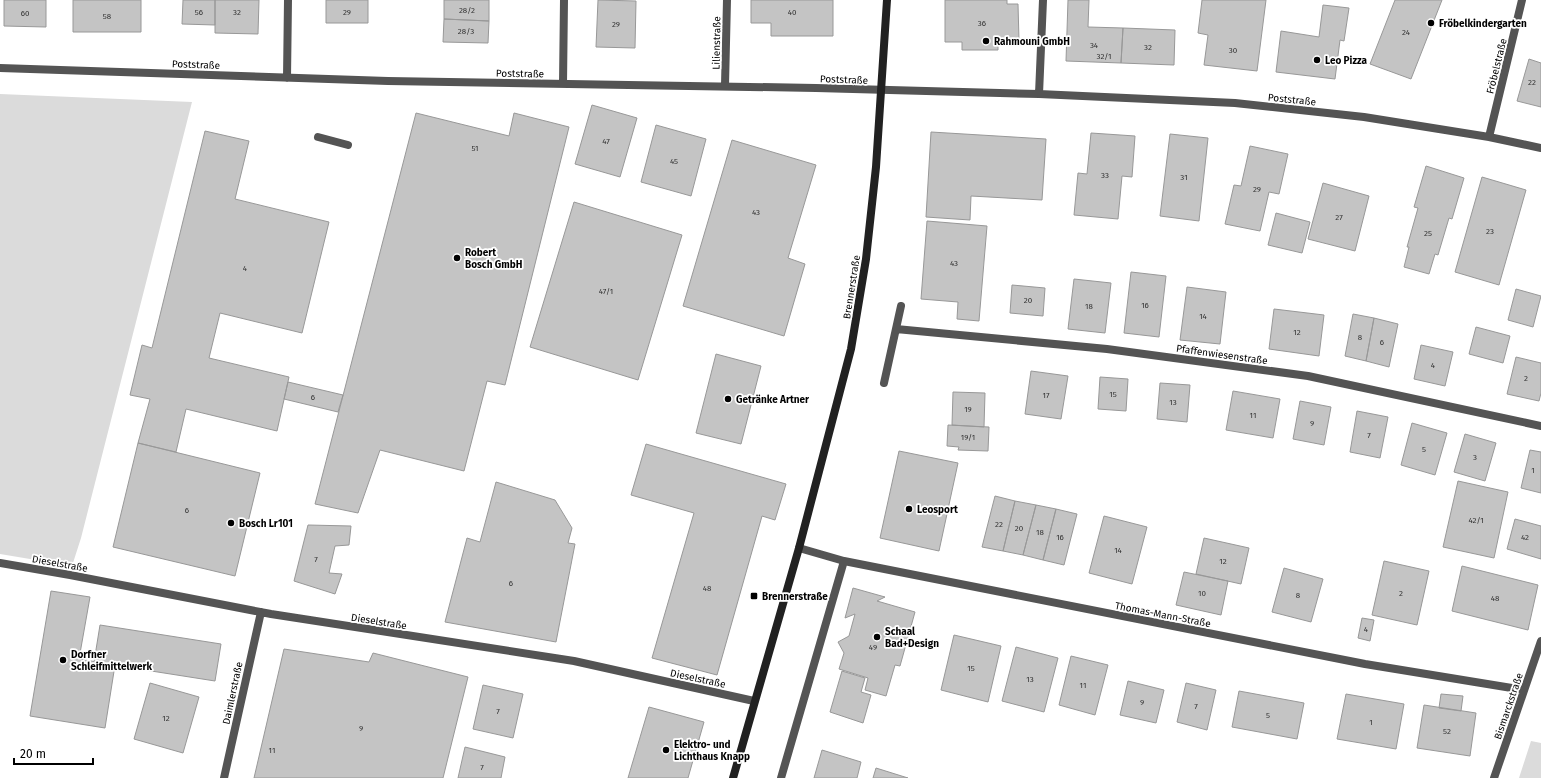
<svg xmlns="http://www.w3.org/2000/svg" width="1541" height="778" viewBox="0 0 1541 778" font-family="'Fira Sans',sans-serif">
  <rect width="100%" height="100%" fill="#fff"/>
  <path fill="#dbdbdb" d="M0 94 192 102 81 538 72 566 0 554Z
    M1531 741 1541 743V778H1519Z"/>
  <path fill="#c4c4c4" stroke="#989898" d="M4 0H46V27L4 26Z
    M73 0H141V32H73Z
    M183 0H215V25L182 24Z
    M215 0H259L258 34 215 33Z
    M326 0H368V23H326Z
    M444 0H489V21L444 19Z
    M598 0 636 1 635 48 596 47Z
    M751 0H833V36H771V23H751Z
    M945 0H1007V4H1018L1019 41 998 42V50H962V42H945Z
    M1068 0H1089L1088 27 1123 28 1121 63 1066 61Z
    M1202 0H1266L1257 71 1204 65 1208 35 1198 33Z
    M1395 0H1442L1411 79 1370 64Z
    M1323 5 1349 8 1344 41 1340 40 1335 79 1276 72 1281 31 1319 37Z
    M444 19 489 21 488 43 443 42Z
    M1123 28 1175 30 1174 65 1121 63Z
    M1529 59 1541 63V107L1517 101Z
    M592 105 637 118 620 177 575 164Z
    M416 113 509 136 514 113 569 127 505 385 487 381 464 471 380 450 358 513 315 504Z
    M656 125 706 139 691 196 641 182Z
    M205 131 249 141 235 199 329 222 302 333 220 313 209 358 289 377 277 431 186 409 176 452 138 443 150 399 130 395 142 345 152 348Z
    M931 132 1046 139 1042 200 971 196 970 220 926 217Z
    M1091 133 1135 136 1132 177 1122 176 1118 219 1074 215 1078 173 1087 174Z
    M1170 134 1208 138 1199 221 1160 216Z
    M732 140 816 165 788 258 805 264 784 336 683 306Z
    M1250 146 1288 154 1279 194 1269 192 1260 231 1225 224 1234 185 1241 186Z
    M1426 166 1464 178 1452 219 1449 218 1438 255 1435 254 1429 274 1404 267 1409 247H1407L1418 208 1414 207Z
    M1482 177 1526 190 1499 285 1455 272Z
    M1323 183 1369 196 1355 251 1308 239Z
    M574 202 682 235 638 380 530 347Z
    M1276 213 1310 222 1302 253 1268 245Z
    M927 221 987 226 979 321 957 319 958 302 921 299Z
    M1131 272 1166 276 1159 337 1124 333Z
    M1074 279 1111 283 1105 333 1068 329Z
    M1012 285 1045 288 1043 316 1010 313Z
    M1187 287 1226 292 1220 344 1180 340Z
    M1516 289 1541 296 1533 327 1508 320Z
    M1274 309 1324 315 1319 356 1269 349Z
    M1353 314 1374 318 1366 361 1345 356Z
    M1374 318 1398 324 1389 367 1366 361Z
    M1476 327 1510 336 1503 363 1469 354Z
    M1421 345 1453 352 1445 386 1414 379Z
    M716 354 761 366 741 444 696 433Z
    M1516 357 1541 363V393L1539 401 1507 394Z
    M1031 371 1068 376 1061 419 1025 414Z
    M1100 377 1128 379 1126 411 1098 409Z
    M288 382 343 395 338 412 284 399Z
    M1160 383 1190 385 1187 422 1157 419Z
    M1233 391 1280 399 1273 438 1226 430Z
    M953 392 985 393 984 427 952 425Z
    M1300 401 1331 407 1324 445 1293 439Z
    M1357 411 1388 417 1380 458 1350 452Z
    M1412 423 1447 433 1435 475 1401 465Z
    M948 425 989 427 988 451 958 450 959 447 947 446Z
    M1465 434 1496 443 1485 481 1454 472Z
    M138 443 260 473 235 576 113 547Z
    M646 444 786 484 775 520 762 516 717 675 652 658 694 513 631 495Z
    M1530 450 1541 452V493L1521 488Z
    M899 451 958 463 939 551 880 538Z
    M1458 481 1508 492 1494 558 1443 547Z
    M496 482 555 500 572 528 568 543 575 544 556 642 445 622 467 538 480 542Z
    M995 496 1015 501 1003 551 982 547Z
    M1015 501 1036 505 1023 555 1003 551Z
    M1036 505 1056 509 1043 560 1023 555Z
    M1056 509 1077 514 1064 565 1043 560Z
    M1104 516 1147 527 1132 584 1089 573Z
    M1515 519 1541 526V559L1507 549Z
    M308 525 351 526 349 545 335 546 329 573 342 574 335 594 294 581Z
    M1204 538 1249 548 1241 584 1196 574Z
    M1384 561 1429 571 1417 625 1372 615Z
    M1462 566 1538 585 1528 630 1452 611Z
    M1284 568 1323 579 1311 622 1272 612Z
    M1184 572 1228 581 1221 615 1176 605Z
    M853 588 885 597 877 601 915 612 900 666 895 665 886 696 865 690 868 678 839 669 844 653 838 642 849 636 855 614 845 618Z
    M51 591 90 597 79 659 115 665 105 728 30 716Z
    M1362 618 1374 620 1370 641 1358 638Z
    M100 625 221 644 215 681 94 662Z
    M954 635 1001 646 988 702 941 690Z
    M1016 647 1058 658 1044 712 1002 701Z
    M284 649 369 662 373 653 468 677 443 778H254Z
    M1071 656 1108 665 1095 715 1059 705Z
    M842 671 865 678 861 692 871 695 863 723 830 712Z
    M1128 681 1164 690 1156 723 1120 715Z
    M150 683 199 697 183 753 134 739Z
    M1186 683 1216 690 1207 730 1177 722Z
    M483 685 523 694 513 738 473 729Z
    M1239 691 1304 703 1297 739 1232 727Z
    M1346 694 1404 704 1396 749 1337 739Z
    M1441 694 1463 696 1461 711 1439 708Z
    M1424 705 1476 713 1470 756 1417 748Z
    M649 707 704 722 688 778H628Z
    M465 747 505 757 501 778H458Z
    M822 750 861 762 857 778H814Z
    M876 768 908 778H873Z"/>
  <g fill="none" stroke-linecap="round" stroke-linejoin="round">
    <path stroke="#545454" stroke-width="8" d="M318 137 348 145"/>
    <path stroke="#545454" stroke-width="8" d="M0 68 388 81 816 88 1039 94 1235 103 1364 117 1489 137 1541 148
      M287 78 288 0
      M563 84 564 0
      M725 85 727 0
      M1039 94 1043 0
      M1489 137 1522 0
      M896 329 1107 349 1308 376 1541 426
      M884 383 901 306
      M799 548 844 561 1365 664 1524 690
      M0 563 70 575 271 614 574 661 754 701
      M224 778 261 612
      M781 778 844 561
      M1494 778 1541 641"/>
    <path stroke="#212121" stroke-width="8" d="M733 778 799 548 851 349 866 259 876 167 887 0"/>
  </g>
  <g fill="#000" stroke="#fff" stroke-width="1.5">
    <circle cx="1431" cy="23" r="4"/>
    <circle cx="986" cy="41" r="4"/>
    <circle cx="1317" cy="60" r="4"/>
    <circle cx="457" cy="258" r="4"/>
    <circle cx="728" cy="399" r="4"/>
    <circle cx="909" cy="509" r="4"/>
    <circle cx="231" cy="523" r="4"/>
    <rect x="750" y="592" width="8" height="8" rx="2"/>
    <circle cx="877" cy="637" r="4"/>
    <circle cx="63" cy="660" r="4"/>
    <circle cx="666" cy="750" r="4"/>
  </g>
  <g text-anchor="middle" stroke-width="3.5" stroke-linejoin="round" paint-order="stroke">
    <g font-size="8" fill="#313131">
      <text x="467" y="13">28/2</text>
      <text x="199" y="15">56</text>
      <text x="237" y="15">32</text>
      <text x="347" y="15">29</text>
      <text x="792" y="15">40</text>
      <text x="25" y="16">60</text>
      <text x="107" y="19">58</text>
      <text x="982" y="26">36</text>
      <text x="616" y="27">29</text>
      <text x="466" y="34">28/3</text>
      <text x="1406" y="35">24</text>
      <text x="1094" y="48">34</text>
      <text x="1148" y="50">32</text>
      <text x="1233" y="53">30</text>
      <text x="1104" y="59">32/1</text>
      <text x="1532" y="85">22</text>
      <text x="606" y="144">47</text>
      <text x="475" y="151">51</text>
      <text x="674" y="164">45</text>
      <text x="1105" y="178">33</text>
      <text x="1184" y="180">31</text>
      <text x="1257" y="192">29</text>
      <text x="756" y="215">43</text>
      <text x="1339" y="220">27</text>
      <text x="1490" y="234">23</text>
      <text x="1428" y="236">25</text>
      <text x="954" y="266">43</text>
      <text x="245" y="271">4</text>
      <text x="606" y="294">47/1</text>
      <text x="1028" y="303">20</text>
      <text x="1145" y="308">16</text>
      <text x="1089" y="309">18</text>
      <text x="1203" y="319">14</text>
      <text x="1297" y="335">12</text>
      <text x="1360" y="340">8</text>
      <text x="1382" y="345">6</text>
      <text x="1433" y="368">4</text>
      <text x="1526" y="381">2</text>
      <text x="1113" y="397">15</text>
      <text x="1046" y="398">17</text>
      <text x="313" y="400">6</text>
      <text x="1173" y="405">13</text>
      <text x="968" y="412">19</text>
      <text x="1253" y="418">11</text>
      <text x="1312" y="426">9</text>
      <text x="1369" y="438">7</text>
      <text x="968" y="440">19/1</text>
      <text x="1424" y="452">5</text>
      <text x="1475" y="460">3</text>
      <text x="1533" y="473">1</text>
      <text x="187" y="513">6</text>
      <text x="1476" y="523">42/1</text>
      <text x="999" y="527">22</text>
      <text x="1019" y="531">20</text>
      <text x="1040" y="535">18</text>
      <text x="1060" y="540">16</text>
      <text x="1525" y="540">42</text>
      <text x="1118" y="553">14</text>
      <text x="316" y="562">7</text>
      <text x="1223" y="564">12</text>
      <text x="511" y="586">6</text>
      <text x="707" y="591">48</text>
      <text x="1202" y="596">10</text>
      <text x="1401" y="596">2</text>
      <text x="1298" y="598">8</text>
      <text x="1495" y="601">48</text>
      <text x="1366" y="632">4</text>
      <text x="873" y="650">49</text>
      <text x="971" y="671">15</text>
      <text x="1030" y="682">13</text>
      <text x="1083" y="688">11</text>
      <text x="1142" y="705">9</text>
      <text x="1196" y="709">7</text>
      <text x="498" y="714">7</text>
      <text x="1268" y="718">5</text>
      <text x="166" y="721">12</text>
      <text x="1371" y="725">1</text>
      <text x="361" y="731">9</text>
      <text x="1447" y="734">52</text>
      <text x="272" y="753">11</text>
      <text x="482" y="770">7</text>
    </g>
    <g font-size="10" font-weight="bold" fill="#000" stroke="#fff" text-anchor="start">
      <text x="1439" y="27">Fröbelkindergarten</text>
      <text x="994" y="45">Rahmouni GmbH</text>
      <text x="1325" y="64">Leo Pizza</text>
      <text x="465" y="256">Robert<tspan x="465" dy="12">Bosch GmbH</tspan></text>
      <text x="736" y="403">Getränke Artner</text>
      <text x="917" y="513">Leosport</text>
      <text x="239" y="527">Bosch Lr101</text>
      <text x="762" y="600">Brennerstraße</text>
      <text x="885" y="635">Schaal<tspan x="885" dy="12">Bad+Design</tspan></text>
      <text x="71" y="658">Dorfner<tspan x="71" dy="12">Schleifmittelwerk</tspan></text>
      <text x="674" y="748">Elektro- und<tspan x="674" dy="12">Lichthaus Knapp</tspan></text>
    </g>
    <g font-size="10" fill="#000" stroke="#fff">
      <text transform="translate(716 43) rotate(-89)" y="4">Lilienstraße</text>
      <text transform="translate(196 64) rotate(2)" y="4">Poststraße</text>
      <text transform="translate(1496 66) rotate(-76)" y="4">Fröbelstraße</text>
      <text transform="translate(520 73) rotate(1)" y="4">Poststraße</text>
      <text transform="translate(844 79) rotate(2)" y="4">Poststraße</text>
      <text transform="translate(1292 99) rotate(6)" y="4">Poststraße</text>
      <text transform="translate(851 287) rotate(-81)" y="4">Brennerstraße</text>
      <text transform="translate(1222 354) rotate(8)" y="4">Pfaffenwiesenstraße</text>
      <text transform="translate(60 563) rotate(10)" y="4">Dieselstraße</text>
      <text transform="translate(1163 614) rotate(11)" y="4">Thomas-Mann-Straße</text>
      <text transform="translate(379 621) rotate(9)" y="4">Dieselstraße</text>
      <text transform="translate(698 678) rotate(12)" y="4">Dieselstraße</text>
      <text transform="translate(232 693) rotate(-78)" y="4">Daimlerstraße</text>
      <text transform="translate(1508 706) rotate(-71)" y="4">Bismarckstraße</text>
    </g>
  </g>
  <path d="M14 758v6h79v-6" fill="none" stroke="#000000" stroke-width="2"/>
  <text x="20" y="758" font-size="12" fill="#000000" stroke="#ffffff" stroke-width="3" paint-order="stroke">20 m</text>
</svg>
